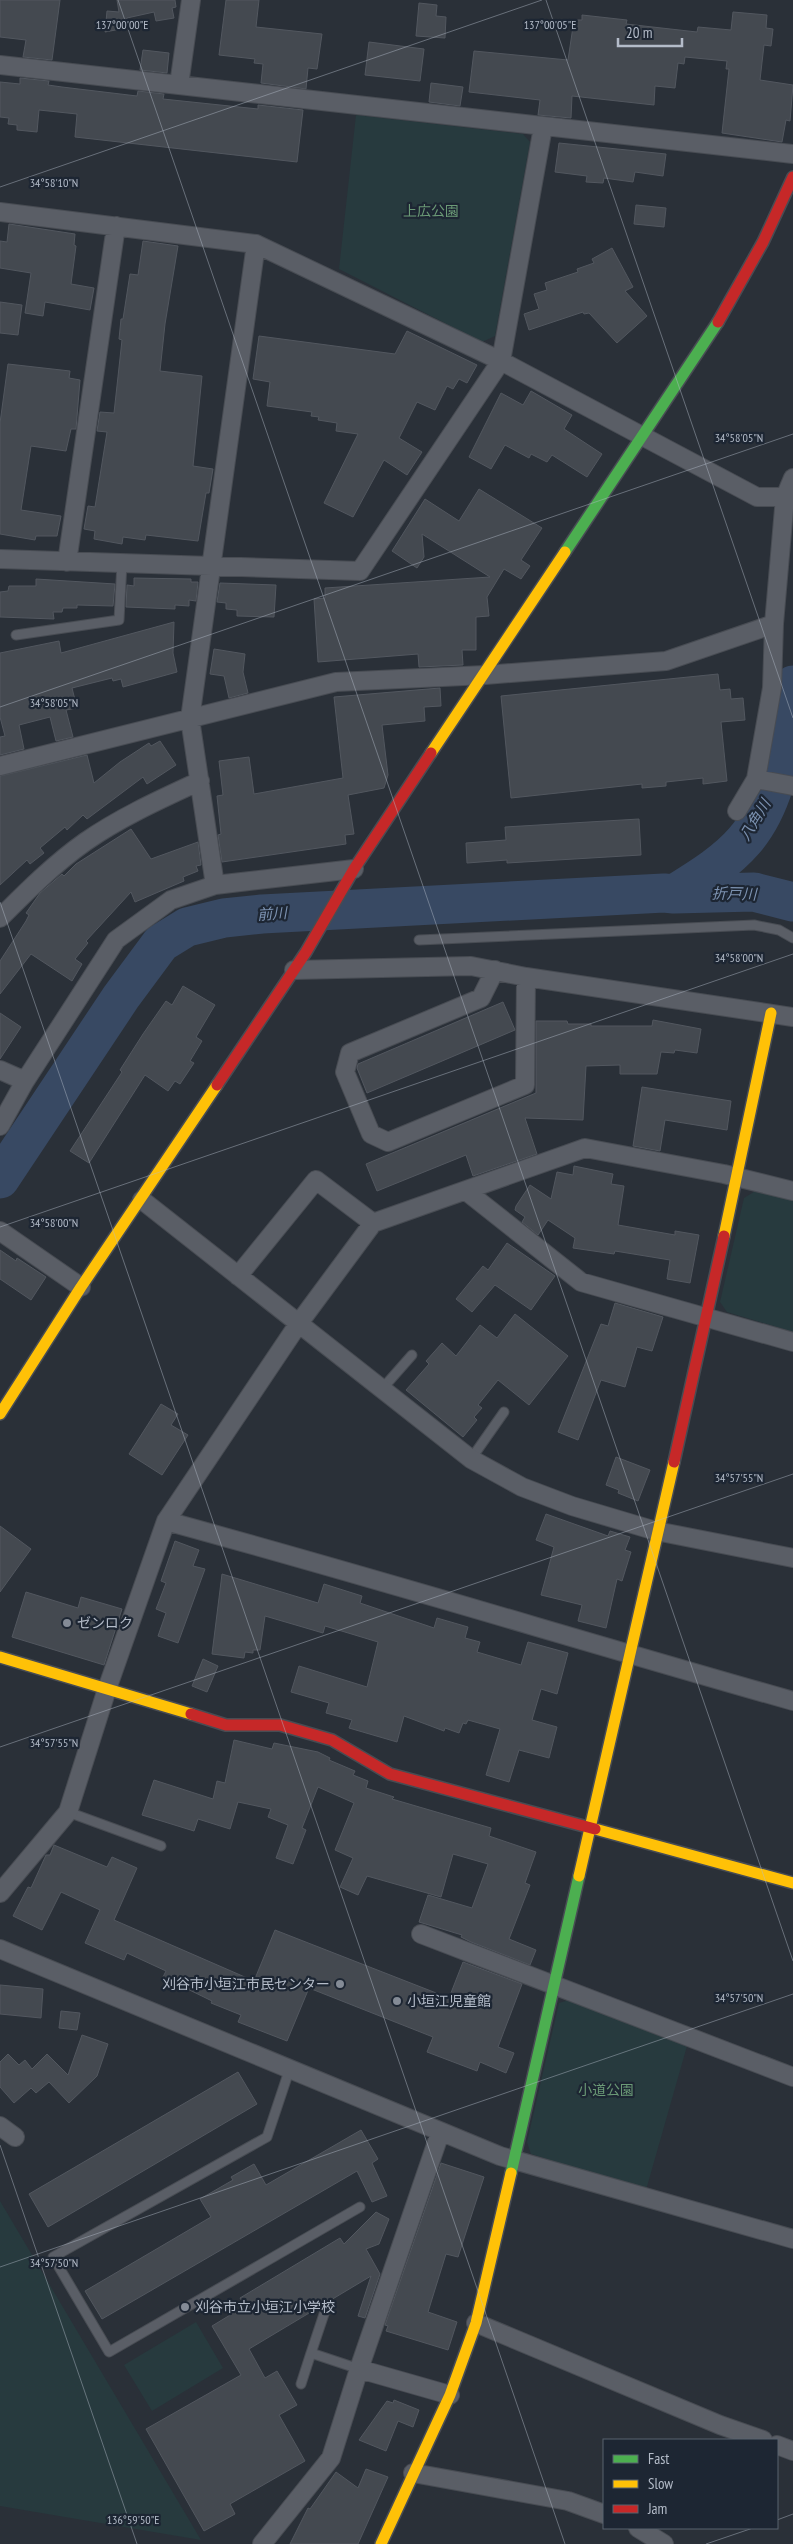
<svg xmlns="http://www.w3.org/2000/svg" width="793" height="2544" viewBox="0 0 793 2544" font-family="'PT Sans Narrow','Noto Sans JP',sans-serif">
  <rect width="100%" height="100%" fill="#2a3038"/>
  <path fill="#273a3e" d="M356 115 523 134 530 142 495 336 482 342 339 269Z
    M757 1190 793 1198V1332L727 1312 720 1302 744 1198Z
    M569 2000 687 2046 646 2190 531 2154 527 2142 559 2003Z
    M0 2201 201 2540 0 2506Z
    M196 2322 223 2368 152 2411 124 2365Z"/>
  <g fill="none" stroke-linecap="round" stroke-linejoin="round">
    <path stroke="#384963" stroke-width="39" d="M674 894C698 879 725 863 744 841 780 800 785 737 793 685
      M0 1179 121 997 161 943 187 927 224 918 262 914 664 893 674 894 754 892 793 902"/>
  </g>
  <path fill="#444950" stroke="#52575f" d="M0 0H60L52 60 23 57 26 40 0 37Z
    M117 0H175L176 7 172 8 174 18 156 21 154 12 127 18 126 28 105 32 107 11 119 12Z
    M226 0H259L256 27 322 34 317 69 308 68 306 89 261 83 263 64 254 63 255 59 219 55Z
    M419 3 437 5 436 16 446 17 445 38 416 36Z
    M733 12 767 15 766 28 773 29 771 46 764 45 760 80 793 85 790 121 786 120 782 142 722 133 729 69H726L727 61 685 57 684 64 678 63 675 88 655 86 654 105 572 96 571 118 538 115 540 100 469 92 474 51 568 60 574 20H582V15L627 20 626 24 697 32 698 27 731 30Z
    M369 42 424 49 420 81 365 75Z
    M143 50 169 53 167 73 140 70Z
    M20 78 49 81 48 85 62 87 137 96 138 91 164 94 163 99 258 109V105L303 110 297 162 75 137 77 114 39 110 37 132 17 130V125L8 124 9 118 0 117V82L20 84Z
    M431 83 463 87 460 106 429 102Z
    M559 143 666 154 663 176 635 172 633 182 604 178 603 183 586 182 587 176 555 172Z
    M636 205 666 208 664 227 634 224Z
    M9 224 75 234 74 245 76 246 71 284 94 288 90 310 45 302 43 316 25 313 31 273 0 268V241L7 242Z
    M143 241 178 246 165 324 160 371 202 376 193 466 213 469 209 493H206L198 541 146 535 145 540 123 537 122 544 94 539 95 531 84 529 88 506 95 507 107 432 97 431 100 412 114 413 122 340 119 339 121 319H123L130 274 138 275Z
    M612 248 633 287 625 291 647 316 617 343 589 313 584 314 583 312 529 330 524 314 539 309 534 294 547 290 545 283 578 272 577 269 594 263 592 259Z
    M0 302 22 305 18 335 0 333Z
    M407 331 477 365 467 383 459 379 453 389 447 386 435 410 417 402 399 438 422 452 407 475 384 460 353 517 324 503 358 434 336 431 337 423 318 420 319 417 311 416 312 412 267 406 270 382 253 379 259 336 395 354Z
    M8 364 70 371 69 378 80 380 76 429H71L66 451 31 446 21 510 61 516 57 536H36L35 540 0 534V423Z
    M531 391 572 415 564 429 602 454 587 477 552 455 547 462 531 454 529 458 505 445 491 469 469 457 501 393 523 405Z
    M479 489 542 528 521 560 530 566 521 579 504 569 487 597 489 616 476 617V650H462L463 665 419 667 418 654 318 662 314 599 325 598V588L490 577 422 534 424 557 417 568 392 551 425 499 459 521Z
    M134 578 191 579V582H198L196 601 189 600V606L175 605V609L126 607 127 585 134 586Z
    M36 579 115 584 113 606 77 605V608H63L62 612H53L54 619 0 617V592L8 591 9 586H36Z
    M220 583 276 585 274 617 237 616V610L226 609V603L217 602Z
    M174 622 173 653 177 672 123 687 121 679 113 681 112 678 72 688 77 708 66 710 73 737 56 741 50 717 19 725 24 749 0 755V737L5 736 0 717V653L59 641 61 653Z
    M214 649 245 654 243 672 248 693 229 698 224 676 210 674Z
    M718 674 720 690 730 689 731 699 743 698 745 720 721 722 727 781 703 784V778L666 782V786L642 788V784L511 798 501 696Z
    M440 688 441 706 424 707 425 721 382 725 388 775 384 788 348 795 354 834 345 835 346 844 222 862 218 835 221 834 217 796 223 795 219 761 249 757 254 794 343 778 334 697Z
    M160 741 176 765 147 784 143 777 87 819 83 815 67 830 65 827 40 848 44 853 30 864 27 860 0 885V776L87 755 94 783 120 762 149 743 151 746Z
    M639 819 641 855 507 863V860L467 863 466 843 506 840 505 827Z
    M131 829 151 859 198 842 201 865 196 866 198 871 183 877 184 881 135 902 131 892 86 941 88 943 75 959 82 964 72 981 31 954 0 994V961L26 921 29 915 26 913 40 893 62 874 64 876 76 864Z
    M183 986 215 1005 196 1037 202 1041 190 1061 194 1063 180 1084 175 1081 168 1091 145 1075 89 1163 70 1151 122 1072 120 1070 143 1034 166 1001 172 1005Z
    M503 1002 515 1030 367 1093 357 1068 358 1064Z
    M0 1013 21 1027 0 1059Z
    M653 1020 701 1029 697 1053 675 1050 674 1053 661 1052 657 1074H620V1065L586 1066 583 1120 525 1118 537 1154 473 1176 466 1155 377 1191 366 1164 536 1093V1021H567L568 1024H591V1026H652Z
    M642 1087 731 1101 727 1130 665 1120 660 1151 633 1146Z
    M574 1166 613 1174 611 1184 624 1186 618 1225 675 1235V1231L699 1235 690 1283 667 1279 670 1260 615 1251 614 1254 573 1248 575 1238 548 1220 538 1235 522 1222 525 1217 515 1210 516 1206 530 1185 551 1199 557 1172 573 1175Z
    M507 1243 555 1276 531 1310 495 1285 472 1312 456 1299 483 1266 488 1270Z
    M0 1250 16 1261 17 1258 46 1277 31 1300 0 1279Z
    M615 1303 663 1317 652 1351 637 1347 625 1387 601 1380 578 1440 558 1432 601 1324 608 1326Z
    M515 1314 568 1356 529 1405 498 1380 478 1405 482 1408 474 1417 477 1420 463 1437 406 1390 429 1364 426 1361 442 1343 456 1356 480 1325 497 1338Z
    M161 1404 178 1414 171 1425 188 1435 162 1475 129 1454Z
    M616 1457 650 1470 638 1501 618 1493 619 1490 606 1485Z
    M546 1514 608 1536 610 1531 630 1537 625 1550 631 1552 622 1581 617 1579 606 1628 578 1621 582 1605 541 1595 554 1547 536 1540Z
    M0 1526 31 1549 0 1592Z
    M175 1541 199 1550 193 1566 205 1569 178 1643 158 1636 166 1613 156 1609 166 1583 161 1581Z
    M222 1574 318 1603 324 1584 362 1596 360 1603 434 1628 437 1618 468 1627 465 1638 480 1642 477 1652 521 1665 528 1642 568 1653 557 1694 541 1689 532 1720 557 1727 549 1758 519 1750 509 1782 486 1775 500 1729 468 1720 466 1724 463 1723 459 1733 445 1728 444 1731 404 1716 397 1742 349 1728 352 1720 326 1713 329 1703 291 1692 299 1666 367 1687 378 1642 325 1626 323 1633 265 1616 260 1650H253V1653L245 1652 244 1658 212 1654Z
    M26 1592 78 1608 81 1597 122 1609 104 1665 12 1637Z
    M203 1659 218 1666 207 1692 192 1686Z
    M234 1740 272 1749 274 1743 318 1752 330 1758 329 1760 355 1771 353 1775 368 1781 366 1788 394 1797 392 1799 491 1828 489 1836 536 1852 525 1883 530 1885 509 1939 536 1950 530 1965 471 1942 461 1937 462 1935 419 1922 428 1895 472 1908 488 1864 453 1854 441 1897 367 1876 358 1895 340 1887 353 1858 335 1850 354 1803 318 1787 302 1828 306 1830 293 1864 276 1858 288 1825 268 1817 271 1809 238 1802 230 1829 198 1819 194 1831 142 1815 154 1780 213 1799 217 1781 225 1783Z
    M54 1845 107 1867 112 1857 137 1868 114 1920 254 1981 275 1930 449 1998 463 1962 522 1984 498 2047 514 2053 506 2073 480 2062 477 2071 427 2052 433 2037 309 1988 287 2041 238 2022 241 2015 211 2003 212 2001 163 1977 166 1971 127 1953 124 1960 85 1943 100 1910 61 1892 42 1930 13 1916 28 1887 31 1888 46 1855H50Z
    M0 1985 43 1989 41 2018 0 2014Z
    M61 2011 80 2013 77 2030 59 2028Z
    M82 2035 108 2044 97 2076 69 2103 49 2082 36 2093 31 2088 14 2103 0 2087V2062L8 2054 19 2065 25 2060 32 2069 47 2054 68 2075Z
    M238 2072 257 2104 48 2227 29 2194Z
    M361 2130 378 2159 372 2163 387 2196 372 2202 357 2171 102 2319 85 2291 211 2217 200 2199 233 2180 231 2177 254 2164 266 2185Z
    M441 2163 484 2177 458 2257 446 2254 428 2312 457 2322 448 2350 386 2331 388 2326 385 2325Z
    M376 2212 389 2219 379 2244 366 2249 380 2274 365 2318 358 2316 371 2276 249 2349 265 2378 277 2371 297 2405 279 2415 305 2461 230 2504 235 2514 204 2531 146 2429 241 2375 212 2326 245 2306 240 2298 340 2238 344 2244Z
    M394 2400 419 2410 413 2427 398 2421 386 2451 359 2440 387 2401 393 2403Z
    M366 2469 388 2477 358 2544H290L308 2508 310 2509 336 2472 358 2488Z"/>
  <g fill="none" stroke-linecap="round" stroke-linejoin="round">
    <defs>
      <path id="lane" d="M16 635 119 620 122 563
        M419 940 754 925 779 930 793 938
        M382 1389 412 1355
        M471 1459 504 1412
        M68 1812 161 1846
        M290 2068 267 2137 53 2257 109 2352 360 2207
        M324 2314 311 2353 359 2369
        M301 2384 311 2353"/>
      <path id="street" d="M191 0 179 85 793 154
        M0 65 179 85
        M0 212 256 244 501 361 757 497H793
        M0 559 360 571 501 361 543 127
        M67 562 116 226
        M0 766 336 682 485 675 666 661 774 624 785 497 793 478
        M756 779 793 786
        M737 811 756 779 772 688 774 624
        M215 885 354 869
        M0 918C27 891 54 864 85 842 121 817 161 799 200 781
        M294 970 471 966 526 977 793 1017
        M495 970 481 998 350 1053 345 1072 371 1134 388 1142 525 1085 526 977
        M0 1070 25 1081 116 940 171 900 215 885 190 719 256 244
        M0 1126 25 1081
        M466 1191 581 1282 793 1342
        M142 1200 471 1459 522 1487 572 1506 656 1531 793 1558
        M0 1231 81 1287
        M238 1276 316 1180 373 1223
        M166 1521C376 1578 584 1642 793 1701
        M0 1893 68 1812 107 1689 166 1521 299 1323 373 1223 585 1148 724 1174 793 1191
        M421 1934 793 2077
        M0 1949 500 2156 793 2239
        M0 2126 15 2137
        M476 2323 720 2425 763 2440
        M359 2369 450 2395
        M777 2445 793 2451
        M413 2473 568 2501 604 2514
        M638 2528 664 2544
        M262 2544 331 2458 359 2369 440 2133"/>
      <path id="fast" d="M565 552 718 322
        M511 2173 579 1876"/>
      <path id="slow" d="M431 753 565 552
        M724 1236 771 1013
        M0 1414 81 1287 217 1085
        M0 1657 191 1714
        M595 1829 793 1883
        M579 1876 674 1462
        M381 2544 450 2395 476 2323 511 2173"/>
      <path id="jam" d="M718 322 763 242 793 177
        M217 1085 306 952 354 869 431 753
        M674 1462 724 1236
        M191 1714 226 1725H280L332 1740 390 1774 595 1829"/>
    </defs>
    <use href="#lane" stroke="#484c53" stroke-width="11"/>
    <use href="#street" stroke="#484c53" stroke-width="20"/>
    <use href="#fast" stroke="#484c53" stroke-width="14"/>
    <use href="#slow" stroke="#484c53" stroke-width="14"/>
    <use href="#jam" stroke="#484c53" stroke-width="14"/>
    <use href="#lane" stroke="#5a5e66" stroke-width="9"/>
    <use href="#street" stroke="#5a5e66" stroke-width="18"/>
    <use href="#fast" stroke="#4caf50" stroke-width="11"/>
    <use href="#slow" stroke="#ffc107" stroke-width="11"/>
    <use href="#jam" stroke="#c62828" stroke-width="11"/>
  </g>
  <path fill="none" stroke="#b4bcc9" stroke-width="1" stroke-opacity="0.45" d="M118 0 793 1961M546 0 793 718M0 187 542 0M0 707 793 434M0 902 565 2544M0 1227 793 954M0 1747 793 1474M0 2145 137 2544M0 2267 793 1994M777 2520 793 2514M706 2544 753 2528"/>
  <g fill="#848b96" stroke="#1d2633" stroke-width="2">
    <circle cx="67" cy="1623" r="5"/>
    <circle cx="340" cy="1984" r="5"/>
    <circle cx="397" cy="2001" r="5"/>
    <circle cx="185" cy="2307" r="5"/>
  </g>
  <g text-anchor="middle" stroke-width="4.5" stroke-linejoin="round" paint-order="stroke">
    <g font-size="14" fill="#6b9a76" stroke="#1d2633">
      <text x="431" y="216">上広公園</text>
      <text x="606" y="2095">小道公園</text>
    </g>
    <g font-size="14" fill="#b4bcc9" stroke="#1d2633" text-anchor="start">
      <text x="77" y="1628">ゼンロク</text>
      <text x="330" y="1989" text-anchor="end">刈谷市小垣江市民センター</text>
      <text x="407" y="2006">小垣江児童館</text>
      <text x="195" y="2312">刈谷市立小垣江小学校</text>
    </g>
    <g font-size="15" font-style="italic" fill="#7c92b1" stroke="#1d2633">
      <text transform="translate(755 820) rotate(-59)" y="5">八角川</text>
      <text transform="translate(734 894) rotate(1)" y="5">折戸川</text>
      <text transform="translate(272 914) rotate(-4)" y="5">前川</text>
    </g>
  </g>
  <g font-size="12" text-anchor="middle" fill="#b4bcc9" stroke="#1d2633" stroke-width="4.5" stroke-linejoin="round" paint-order="stroke">
    <text x="550" y="29">137°00'05"E</text>
    <text x="122" y="29">137°00'00"E</text>
    <text x="54" y="187">34°58'10"N</text>
    <text x="739" y="442">34°58'05"N</text>
    <text x="54" y="707">34°58'05"N</text>
    <text x="739" y="962">34°58'00"N</text>
    <text x="54" y="1227">34°58'00"N</text>
    <text x="739" y="1482">34°57'55"N</text>
    <text x="54" y="1747">34°57'55"N</text>
    <text x="739" y="2002">34°57'50"N</text>
    <text x="54" y="2267">34°57'50"N</text>
    <text x="133" y="2524">136°59'50"E</text>
  </g>
  <rect x="603" y="2439" width="175" height="90" fill="#1d2633" stroke="#59626f"/>
  <rect x="613" y="2455" width="25" height="8" fill="#4caf50" stroke="#59626f"/>
  <text x="648" y="2464" font-size="15" fill="#b4bcc9">Fast</text>
  <rect x="613" y="2480" width="25" height="8" fill="#ffc107" stroke="#59626f"/>
  <text x="648" y="2489" font-size="15" fill="#b4bcc9">Slow</text>
  <rect x="613" y="2505" width="25" height="8" fill="#c62828" stroke="#59626f"/>
  <text x="648" y="2514" font-size="15" fill="#b4bcc9">Jam</text>
  <path d="M618 38v8h64v-8" fill="none" stroke="#b4bcc9" stroke-width="2.5"/>
  <text x="626" y="38" font-size="15" fill="#b4bcc9" stroke="#1d2633" stroke-width="4" paint-order="stroke">20 m</text>
</svg>
